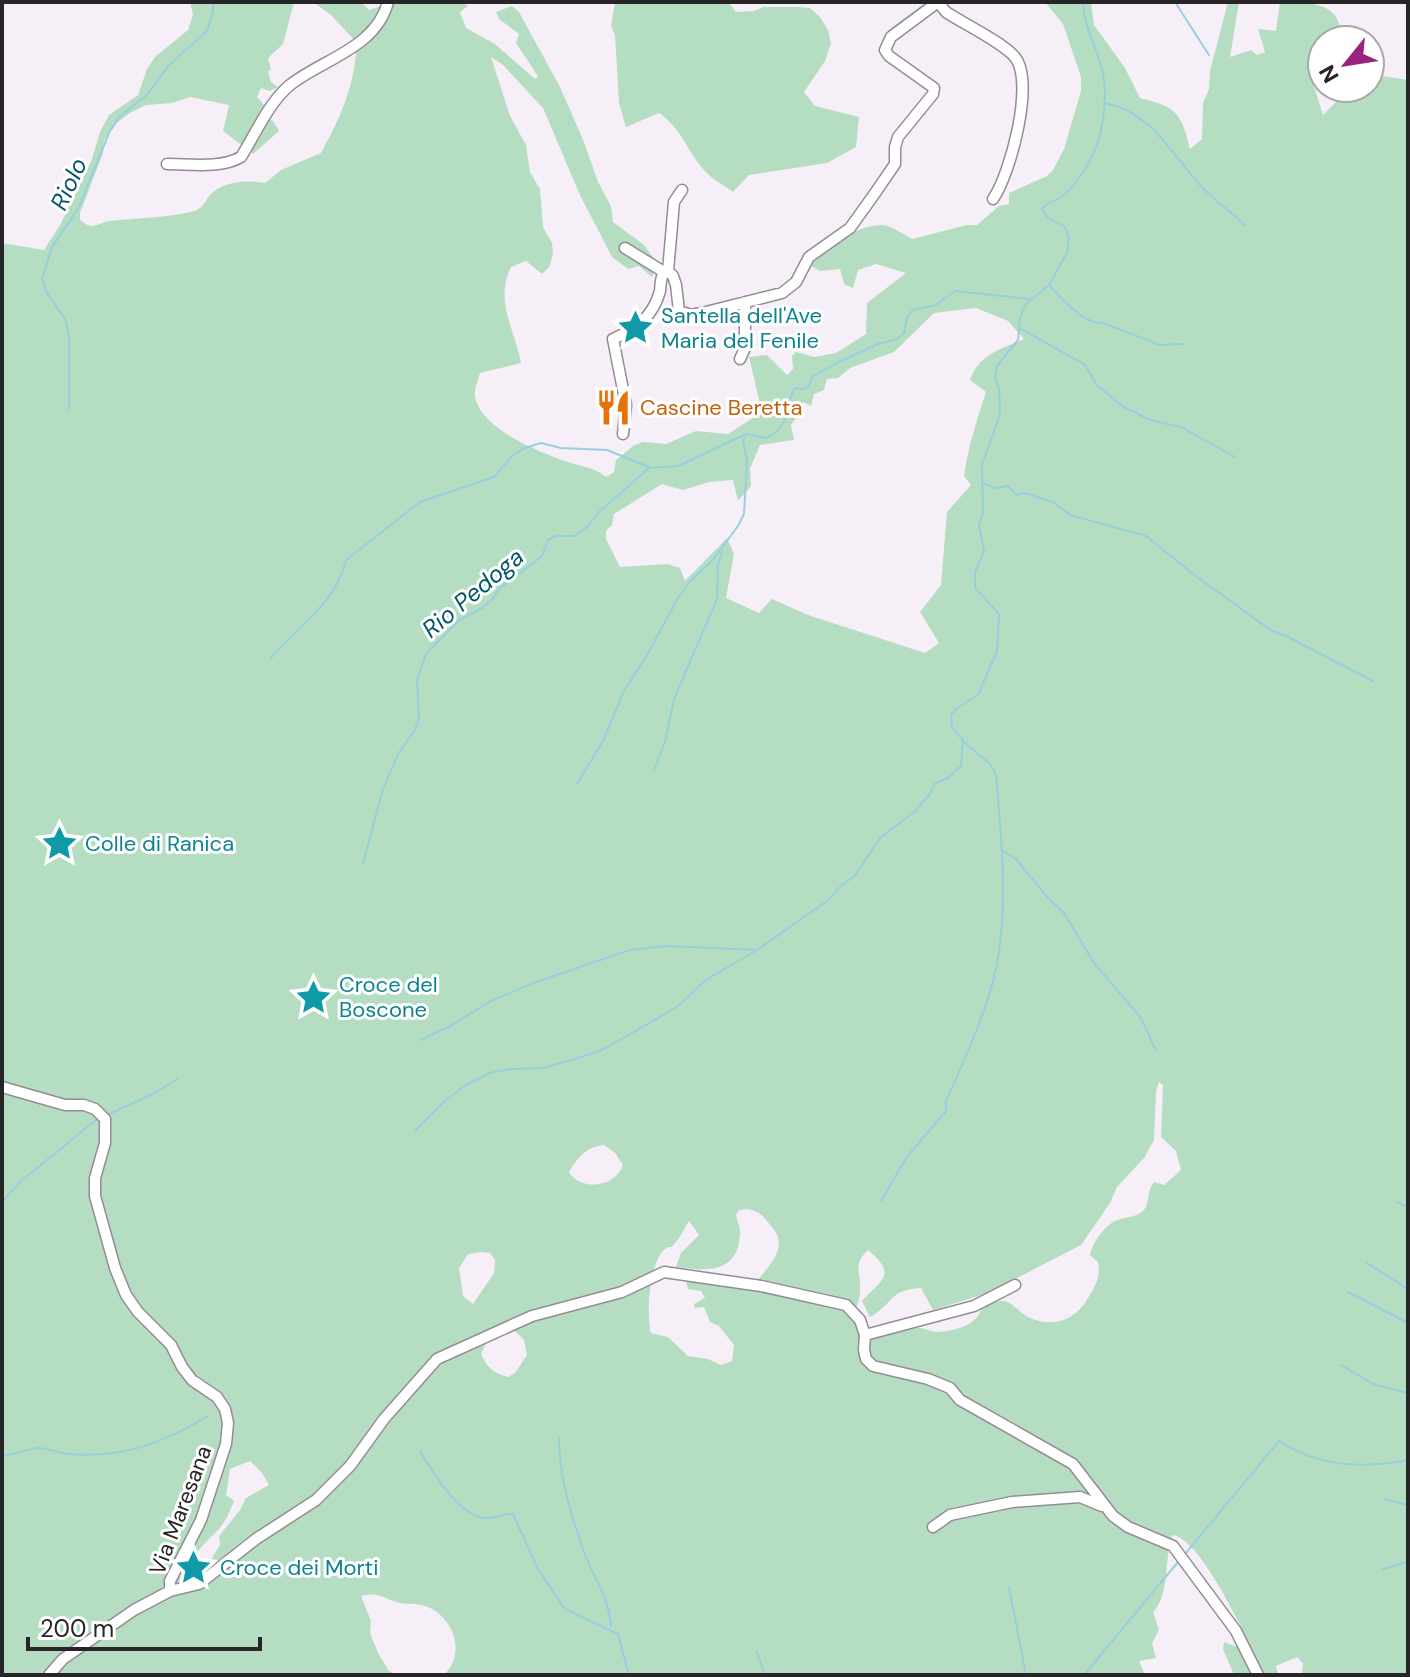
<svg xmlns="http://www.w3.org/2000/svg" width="1410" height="1677" viewBox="0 0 1410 1677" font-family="'DM Sans',sans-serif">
  <rect width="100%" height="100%" fill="#f7eff8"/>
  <path fill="#b5ddc1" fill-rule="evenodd" d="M190 2H294L283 44 268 58 271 69 268 72 271 82 278 87 270 91 261 88 257 97 264 105 260 115 273 121 279 131 253 154 223 131 229 105 190 97 172 103 146 105 130 113 115 124 104 140 103 153 80 213V220C84 223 86 225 91 226 97 226 103 222 109 221 138 218 167 218 195 211 204 208 205 199 212 193 226 181 247 180 265 183L281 170 321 153C342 114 354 88 357 43L331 15 313 2H361L369 10 394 2H462L468 6 460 12 466 28 495 44 535 79 538 76 516 43 519 34 499 19 496 12 512 6 519 12 560 87 584 142 598 182 611 206 613 222 644 245 657 263 652 277 639 266 628 269 612 257 580 195 543 108 503 65 491 57 510 116 526 145 530 172 540 189 543 227 552 243 553 254 549 267 542 274 526 261 511 267C494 301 515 329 521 363L480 373C478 380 474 389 475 397 482 430 538 451 565 461 580 467 593 466 606 477L614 472 616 460 633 446 643 442 666 444 696 431 728 434 762 412 749 357 767 355 787 375 793 369 792 356 796 352 814 357 836 353 866 334 867 303 906 273 876 264 858 270 853 288 844 284 840 269 820 271 808 264C825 248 858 224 883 225 892 226 903 234 912 239L967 225H977L999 206 1009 204V193L1047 176 1053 170 1064 149 1081 91V77L1063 24 1045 2H1091L1094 25 1125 68 1140 98C1176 107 1181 112 1190 149L1202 139 1203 103 1209 89 1210 71 1228 2H1239L1230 57 1251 50 1257 55 1265 52 1258 29 1276 31 1280 2C1309 2 1343 1 1341 40H1322V75L1314 86 1323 115 1345 93 1346 88H1370V70L1376 75 1408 80V1675H1302L1303 1663 1297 1657 1276 1666 1278 1675H1234L1223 1649 1224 1642 1235 1646 1249 1643C1237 1619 1198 1537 1172 1535 1164 1559 1170 1596 1153 1612L1159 1630 1152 1643 1156 1658 1139 1661 1145 1675H444C468 1652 452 1613 422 1605 414 1603 405 1605 397 1602 380 1597 379 1592 361 1596L371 1621 370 1633 378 1653 389 1671 396 1675H2V243L44 250 60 225 91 162 100 132 109 115 138 95 147 69 155 57 188 30 193 15ZM976 308 1008 321 1024 339C1001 349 979 354 970 380L986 392C977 420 968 447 964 476L971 485 947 512 941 585 920 612 939 643 925 653 808 615 772 599 759 613 726 598 734 554 727 538 685 581 680 568 667 564 620 567 606 539V531L612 525 614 514 662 484 683 490 709 482 733 480 738 501 751 486 750 469 760 445 794 440 791 425 800 412 803 402 811 406 814 394 824 390 827 379 838 378 850 368 894 352 934 313ZM1159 1082 1163 1085 1161 1137 1176 1151 1181 1170 1164 1185 1154 1182C1146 1192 1150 1204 1143 1211 1137 1217 1125 1217 1118 1220 1105 1224 1093 1242 1090 1255L1098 1262C1101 1276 1096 1285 1088 1298 1076 1320 1052 1329 1028 1317 1021 1314 1014 1305 1008 1302 1000 1299 990 1303 982 1306 979 1325 956 1331 937 1332 931 1332 925 1328 919 1328 904 1326 883 1333 870 1341L853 1318C855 1310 860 1300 860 1292 862 1273 851 1266 868 1250 897 1275 883 1278 862 1301L870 1317C895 1303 888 1290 921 1288L933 1310 988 1293 1081 1245 1110 1203 1117 1187 1144 1158 1154 1140 1156 1092ZM604 1145 615 1153 623 1165C616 1187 581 1192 569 1172 578 1157 586 1147 604 1145ZM746 1209C759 1210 763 1216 771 1226 791 1247 768 1266 754 1285L697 1281 686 1282 688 1289 701 1291 705 1298 694 1304 695 1308 704 1307 710 1322 719 1326 734 1345 732 1361 721 1365 708 1359 688 1356 668 1337 651 1333C646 1314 649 1264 664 1250 672 1243 668 1252 675 1243 681 1237 684 1228 689 1221L699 1235 681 1253 676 1267C707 1271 738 1274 740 1234 741 1228 737 1222 736 1215L739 1210ZM482 1252 490 1253 495 1260 494 1273 473 1304 463 1296 459 1268 468 1254ZM513 1329 524 1340 527 1355 515 1373 508 1377C493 1373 487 1367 481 1354L488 1339ZM250 1461 262 1473 269 1485 246 1498 240 1510 219 1536 220 1545 204 1571 208 1582 199 1589C178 1566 202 1546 218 1530 226 1522 230 1510 234 1501L226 1495 230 1469Z
    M615 2H708L712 4 728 2 736 12 754 11 763 7H797L810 8 820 17 828 30 831 43 825 61 804 92 815 106 859 117 856 147 827 163 749 175 733 192C724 185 710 178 703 169 686 149 682 129 659 113L626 127 619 103 615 35 611 26Z"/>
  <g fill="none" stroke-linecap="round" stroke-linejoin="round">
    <path stroke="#97cfdf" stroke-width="2" d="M1175 2 1209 55
      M889 31 928 2
      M1104 103C1152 111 1172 156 1202 187 1215 201 1231 212 1245 225
      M1049 285C1063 299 1082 324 1103 323L1160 345 1185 344
      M1021 329 1084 364 1097 385 1122 406 1150 420 1181 427 1235 457
      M69 409V339L66 320 47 293 42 279 52 247 79 207 109 133 120 116 147 95 168 66 207 31 213 12V2
      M984 483 994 488 1008 486 1017 495 1024 493 1053 502 1070 515 1146 536 1197 577 1272 631 1288 637 1373 681
      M270 659C296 629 338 600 346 560L420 502 494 477 513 455 525 448 541 443 561 448 607 450 649 467
      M654 770 665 742 674 699 717 599 718 565 722 552
      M577 784 603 741 624 691 646 657 678 598 691 580 712 561 738 526 744 514 747 461 743 441 745 436
      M1003 851 1016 859 1048 898 1064 913 1094 963 1141 1018 1156 1051
      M363 864 382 792 398 754 415 730 419 718 417 680 426 654 458 621 482 608 492 600 498 590 542 556 548 540 556 536H574L587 527 599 512 649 468 678 466 746 434 767 438C794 423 782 407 795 388L804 389 809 386 812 377 835 364 878 344 897 339 904 333 907 317 913 310 936 305 955 291 1031 299
      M421 1040 452 1025 489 1002 533 983 630 950 666 946 756 950
      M107 1115 157 1092 177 1079
      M415 1131 445 1101 466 1085 490 1073 510 1069 543 1068 575 1059 604 1049 677 1007 706 980 757 950 827 901 844 883 854 877 880 838 915 811 930 794 934 784 948 778 961 766 963 740 952 728 951 715 957 708 978 695 997 651 999 614 975 588V572L984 551 979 525 983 513 982 465 1000 415 999 388 995 378 997 366 1018 340 1020 318 1025 305 1049 285 1067 253 1069 238 1065 227 1047 217 1042 208C1047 203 1052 202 1058 199 1066 194 1075 184 1080 176 1103 147 1111 97 1100 62 1093 41 1084 25 1083 2
      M881 1201 906 1158 947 1110 945 1103C964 1061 991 1003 998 958 1008 897 1001 835 996 774L990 764 963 741
      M2 1202 19 1183 97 1119
      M1397 1202 1408 1207
      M1367 1263 1408 1289
      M1348 1292 1408 1323
      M1341 1365 1373 1384 1408 1393
      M559 1438C559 1475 570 1511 582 1547 591 1574 610 1598 611 1627
      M420 1451C433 1472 460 1519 488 1518 497 1518 503 1513 513 1514L537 1567 565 1609 618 1634 629 1675
      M2 1456C14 1455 27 1449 39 1448 49 1448 60 1454 70 1454 122 1459 165 1442 208 1416
      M1385 1499 1408 1505
      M1185 1554 1279 1441C1318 1467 1363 1469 1408 1460
      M1383 1569 1408 1562
      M1009 1587 1026 1675
      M757 1652 765 1675
      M1084 1675 1178 1562"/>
    <defs>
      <path id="minor" d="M938 2 946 12C964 24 1000 41 1014 56 1036 80 1010 175 993 199
        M167 164C190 164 220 169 241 157 255 135 269 102 290 85 323 59 376 48 388 2
        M625 248 664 272
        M668 271 674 202 682 190
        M740 359 745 348V302
        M623 434 626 405 613 339C636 329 653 317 660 291 661 283 660 279 664 272L668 271 673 276 676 285 679 311 691 315 702 313 782 293 796 282 809 257 850 228 873 196 895 164V147L898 137 933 94 934 88 889 56 885 50 891 37 938 2
        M2 1087 65 1105H84L95 1109 105 1119V1143L95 1178V1196L115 1268 126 1295 138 1312 171 1345 182 1367 192 1380 217 1397 225 1409 228 1423 226 1444 201 1520 170 1581V1591
        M865 1335 974 1306 1015 1285
        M933 1527 950 1515 1012 1502 1080 1497 1102 1506
        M49 1675 63 1659 134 1610 170 1591 199 1584 256 1539 316 1500 350 1466 384 1419 437 1359 532 1316 622 1292 664 1272 761 1286 846 1305 860 1320 865 1335 864 1350 866 1359 873 1366 928 1379 950 1388 960 1400 1073 1464 1113 1516 1128 1527 1173 1546 1236 1631 1258 1675"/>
    </defs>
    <use href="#minor" stroke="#948c95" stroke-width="13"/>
    <use href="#minor" stroke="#fff" stroke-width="10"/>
  </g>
  <defs>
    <symbol id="sight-bare" viewBox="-9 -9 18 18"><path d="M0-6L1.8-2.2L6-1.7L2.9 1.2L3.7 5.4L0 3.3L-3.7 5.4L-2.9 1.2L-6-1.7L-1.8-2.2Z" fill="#0f9aa8" stroke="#fff" stroke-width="2.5" paint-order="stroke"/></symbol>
    <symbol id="restaurant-bare" viewBox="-9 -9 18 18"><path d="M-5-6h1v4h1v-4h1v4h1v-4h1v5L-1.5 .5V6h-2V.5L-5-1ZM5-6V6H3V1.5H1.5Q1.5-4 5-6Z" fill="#e8710a" stroke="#fff" stroke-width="2.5" paint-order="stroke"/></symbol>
  </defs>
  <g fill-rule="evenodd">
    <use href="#sight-bare" x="610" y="302" width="51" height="51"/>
    <use href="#restaurant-bare" x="588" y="382" width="51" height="51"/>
    <use href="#sight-bare" x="34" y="818" width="51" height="51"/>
    <use href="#sight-bare" x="288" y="972" width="51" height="51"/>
    <use href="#sight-bare" x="168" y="1542" width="51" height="51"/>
  </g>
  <g text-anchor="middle" stroke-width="6" stroke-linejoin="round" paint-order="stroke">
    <g font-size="22" fill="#0d838f" stroke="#fff" text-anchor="start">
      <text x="661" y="323">Santella dell'Ave<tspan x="661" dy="25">Maria del Fenile</tspan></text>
      <text x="85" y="851">Colle di Ranica</text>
      <text x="339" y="992">Croce del<tspan x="339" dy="25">Boscone</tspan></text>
      <text x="220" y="1575">Croce dei Morti</text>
    </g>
    <g font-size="22" fill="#c56008" stroke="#fff" text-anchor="start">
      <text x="640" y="415">Cascine Beretta</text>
    </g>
    <g font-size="22" fill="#282528" stroke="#fff">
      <text transform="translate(180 1510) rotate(-69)" y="8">Via Maresana</text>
    </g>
    <g font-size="24" font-style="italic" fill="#025565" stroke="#fff">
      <text transform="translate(69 184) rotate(-65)" y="8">Riolo</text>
      <text transform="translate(473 593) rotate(-40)" y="8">Rio Pedoga</text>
    </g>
  </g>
  <rect width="1410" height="1677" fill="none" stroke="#282528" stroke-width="8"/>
  <g transform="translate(1346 64) rotate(240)"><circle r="38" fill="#ffffff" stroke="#a9a8a9" stroke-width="2"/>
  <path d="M0-6L14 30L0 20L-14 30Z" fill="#9a237e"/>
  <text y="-12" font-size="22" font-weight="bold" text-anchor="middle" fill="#282528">N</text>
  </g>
  <path d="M28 1637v12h232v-12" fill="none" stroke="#282528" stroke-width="4"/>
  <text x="40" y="1637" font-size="24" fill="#282528" stroke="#ffffff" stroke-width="6" paint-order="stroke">200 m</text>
</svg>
